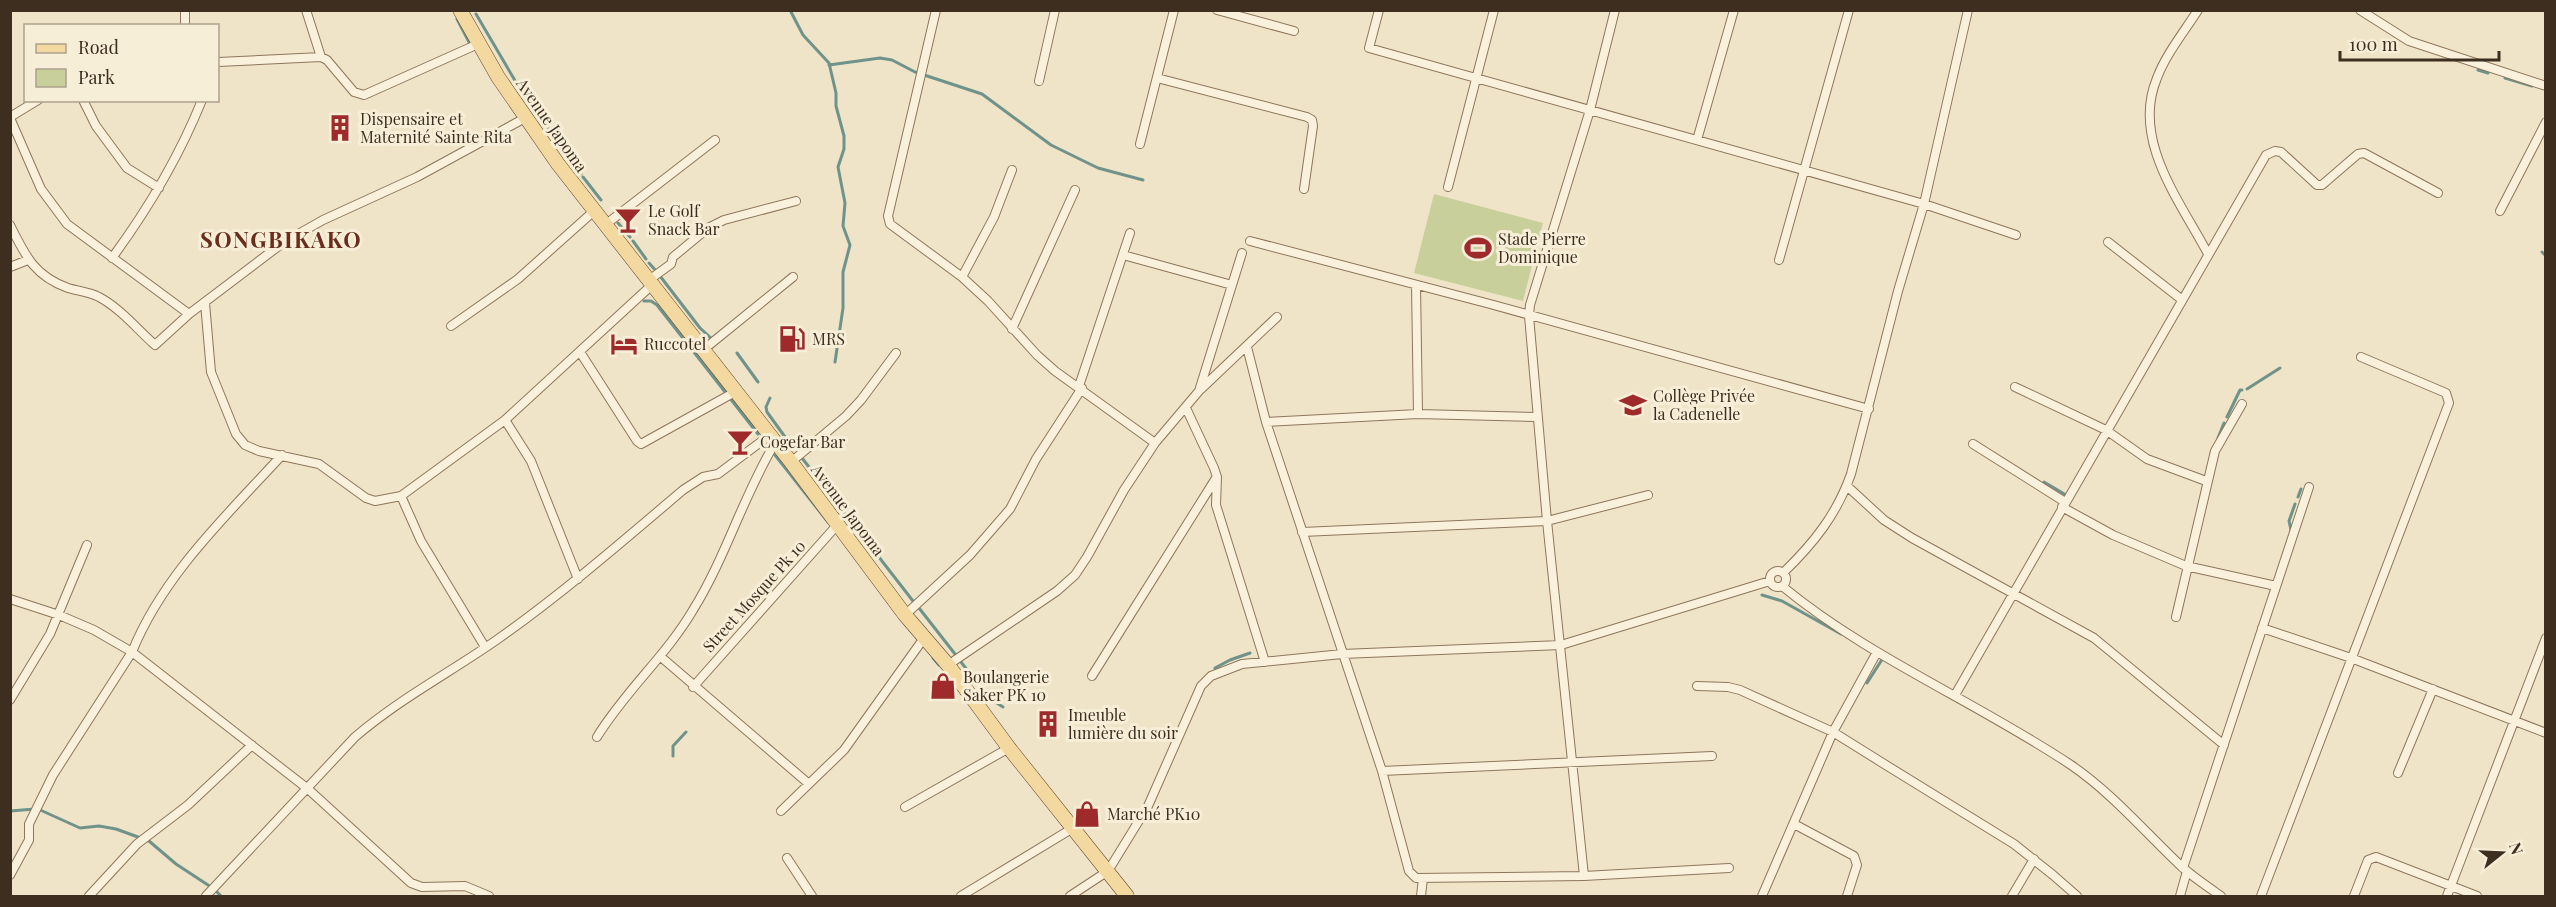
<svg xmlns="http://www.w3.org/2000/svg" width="2556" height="907" viewBox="0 0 2556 907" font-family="'Playfair Display',serif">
  <rect width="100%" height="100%" fill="#f0e4c8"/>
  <path fill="#c9cf9b" d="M1434 194 1543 223 1523 301 1414 273Z"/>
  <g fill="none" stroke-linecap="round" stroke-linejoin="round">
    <path stroke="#6f938a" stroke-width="3" d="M790 10 803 35 829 63 836 93V106L844 136V149L838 167 845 203 843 226 850 245 843 272V308L835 362
      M476 14 517 84
      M457 19 470 44
      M829 65 880 58 892 60 915 72 982 94 1051 145 1098 168 1143 180
      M2478 70 2488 73
      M2505 78 2532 86
      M548 128 556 139
      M558 142 566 155
      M568 156 581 174
      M583 177 601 200
      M618 223 630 237
      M633 241 646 259
      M2542 252 2546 256
      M649 263 657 272
      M660 276 700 328 712 339
      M644 301H651L657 305 758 434
      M737 353 758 382
      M2247 389 2280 368
      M770 398 766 407 767 412 793 448
      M2227 417 2240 390H2242
      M2218 438 2224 423
      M775 455 828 522
      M802 458 913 601
      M2044 482 2066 495
      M2298 497 2301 489
      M2291 530 2289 521 2295 504
      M1762 595 1782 601 1841 634
      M919 608 955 654
      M933 658 939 665
      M961 662 989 698 1003 707
      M1215 668 1230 660 1250 653
      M1867 683 1883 658
      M673 756V746L686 732
      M38 809 80 828 99 826 116 829 149 841 176 864 211 887
      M10 811 35 809
      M214 889 221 896"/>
    <defs>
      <path id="street" d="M185 10V26
        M306 10 321 57
        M936 10 888 216 890 224 962 277 988 301 1037 355 1055 371 1155 443
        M1217 10 1294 31
        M1379 10 1369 48 1924 204 2016 235
        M2198 10C2184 32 2166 54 2157 78 2131 140 2180 201 2208 254
        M2360 10 2409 41 2546 86
        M218 62 321 57 327 60 354 92 364 95 478 44
        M1157 78 1307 117 1312 120 1313 126 1304 189
        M1039 81 1055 10
        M83 100 96 126 127 168 159 188
        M10 117 38 100
        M10 118 41 189 67 224 189 314
        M1697 140 1734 10
        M1140 144 1174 10
        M1448 187 1494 10
        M2500 211 2546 122
        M10 225C25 255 34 276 68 288 78 291 90 292 99 297 120 308 138 330 155 345L189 314 284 242 323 220 417 177 525 118
        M605 225 715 140
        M1250 241 1490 304 1869 409
        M2108 242 2181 299
        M1123 255 1232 285
        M112 258C148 209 179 157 202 100
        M1779 260 1849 10
        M10 267 28 260
        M962 277 994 217 1012 170
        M649 280 671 264 673 257 708 228 724 220 796 201
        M1416 285 1418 414
        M205 303 211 372 236 434 245 445 259 451 319 464 366 498 375 501 401 496 505 420 653 284
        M451 326 518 279 594 211
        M1012 329 1075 190
        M1247 347 1266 422
        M703 350 793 277
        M580 352 637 441 641 444 735 392
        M1079 386 1130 233
        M2015 387 2106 430 2147 459 2206 481
        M1201 389 1277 317
        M1186 408 1214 468 1217 477 1216 505 1265 662
        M1537 417 1418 414 1266 422 1382 771 1409 871 1416 878 1584 876 1729 868
        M505 420 531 461 578 579
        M1973 444 2065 502
        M791 462 846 416 861 400 896 353
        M1847 486 1884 520 1912 538 2094 638 2224 745
        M401 496 421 541 485 647
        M2062 507 2113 535 2186 566 2276 586
        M1302 532 1547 521 1648 495
        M1770 579a8 8 0 1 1 16 0a8 8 0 1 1-16 0Z
        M1783 573C1814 543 1837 514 1851 474L1898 291 1924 204 1968 10
        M1782 586C1869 658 1977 702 2071 765 2112 793 2145 832 2181 866 2193 877 2208 887 2221 896
        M10 599 59 615 94 630 132 652 308 789 411 883 422 887 465 886 489 896
        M905 615 970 555 1010 509 1036 459 1082 388
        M2176 617 2215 451 2242 404
        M2262 628 2351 658 2546 733
        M661 657 809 784
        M948 665 1057 591 1075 575 1087 557 1124 490 1155 443 1199 391 1242 253
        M1092 676 1216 478
        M1697 686 1728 687 1740 690 1833 732 1881 762 2014 844 2053 875 2077 896
        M693 687 838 524
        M1955 695 2266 155 2275 151 2281 152 2317 185H2322L2358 154 2364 153 2438 193
        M10 700 50 634 87 545
        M597 737C625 691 666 656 693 610 726 557 743 496 775 443
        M1382 771 1712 756
        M2398 773 2433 689
        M905 807 1009 748
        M781 811 844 750 924 638
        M1794 824 1854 856 1857 865 1847 896
        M787 858 812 896
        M2183 868 2309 487
        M10 875 29 840V824L53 775 132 652C163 575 227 515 282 455
        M1584 876 1547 521 1529 316 1530 305 1590 110 1615 10
        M89 896 137 844 188 805 252 745
        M206 896 355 737C399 699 451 672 498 639 563 593 623 541 683 490L703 477 718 474 770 435
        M961 896 1073 828
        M1070 896 1108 871 1148 806 1201 686 1211 676 1242 664 1342 654 1561 645 1770 581
        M1421 896 1423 878
        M1762 896 1833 732 1877 652
        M2012 896 2034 859
        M2180 896 2187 871
        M2261 896 2449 403 2446 393 2361 357
        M2354 896 2368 860 2376 857 2477 896
        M2447 896 2546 638"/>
      <path id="primary" d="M460 10 498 77 558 164 791 462 905 615 948 665 1009 748 1127 896"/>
    </defs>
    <use href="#street" stroke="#8d765c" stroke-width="10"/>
    <use href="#primary" stroke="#5b4430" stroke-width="15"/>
    <use href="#street" stroke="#faf1dc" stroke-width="8"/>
    <use href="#primary" stroke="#f3d9a0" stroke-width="14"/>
  </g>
  <defs>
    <symbol id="building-bare" viewBox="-9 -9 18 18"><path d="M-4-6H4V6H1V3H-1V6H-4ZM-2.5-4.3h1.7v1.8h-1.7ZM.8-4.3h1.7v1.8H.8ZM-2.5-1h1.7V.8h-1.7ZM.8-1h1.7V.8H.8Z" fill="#9e2a2b" stroke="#f7eed8" stroke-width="2.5" paint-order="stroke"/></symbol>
    <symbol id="bar-bare" viewBox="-9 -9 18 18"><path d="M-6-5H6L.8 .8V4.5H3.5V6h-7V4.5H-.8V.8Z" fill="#9e2a2b" stroke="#f7eed8" stroke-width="2.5" paint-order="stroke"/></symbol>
    <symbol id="stadium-bare" viewBox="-9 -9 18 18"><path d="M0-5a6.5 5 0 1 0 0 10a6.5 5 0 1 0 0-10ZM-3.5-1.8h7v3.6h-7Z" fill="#9e2a2b" stroke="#f7eed8" stroke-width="2.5" paint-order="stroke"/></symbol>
    <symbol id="fuel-bare" viewBox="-9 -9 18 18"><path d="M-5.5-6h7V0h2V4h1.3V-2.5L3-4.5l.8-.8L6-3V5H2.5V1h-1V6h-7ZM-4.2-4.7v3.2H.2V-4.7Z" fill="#9e2a2b" stroke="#f7eed8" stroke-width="2.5" paint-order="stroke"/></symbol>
    <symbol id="hotel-bare" viewBox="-9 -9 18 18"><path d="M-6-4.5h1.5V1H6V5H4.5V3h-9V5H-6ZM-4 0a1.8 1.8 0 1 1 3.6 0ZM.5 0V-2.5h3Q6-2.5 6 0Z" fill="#9e2a2b" stroke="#f7eed8" stroke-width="2.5" paint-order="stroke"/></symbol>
    <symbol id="school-bare" viewBox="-9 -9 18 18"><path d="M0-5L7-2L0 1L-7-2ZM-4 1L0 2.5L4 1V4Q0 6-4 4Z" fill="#9e2a2b" stroke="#f7eed8" stroke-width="2.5" paint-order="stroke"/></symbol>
    <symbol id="shop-bare" viewBox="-9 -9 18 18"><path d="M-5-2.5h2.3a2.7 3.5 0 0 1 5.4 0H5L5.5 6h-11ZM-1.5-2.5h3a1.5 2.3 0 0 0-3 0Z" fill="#9e2a2b" stroke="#f7eed8" stroke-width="2.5" paint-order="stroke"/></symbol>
  </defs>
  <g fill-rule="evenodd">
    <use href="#building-bare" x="321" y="109" width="38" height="38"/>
    <use href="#bar-bare" x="609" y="201" width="38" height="38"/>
    <use href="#stadium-bare" x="1459" y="229" width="38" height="38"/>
    <use href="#fuel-bare" x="773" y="320" width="38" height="38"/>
    <use href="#hotel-bare" x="605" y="325" width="38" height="38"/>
    <use href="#school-bare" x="1614" y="386" width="38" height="38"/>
    <use href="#bar-bare" x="721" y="423" width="38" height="38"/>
    <use href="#shop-bare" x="924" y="667" width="38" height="38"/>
    <use href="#building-bare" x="1029" y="705" width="38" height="38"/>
    <use href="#shop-bare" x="1068" y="795" width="38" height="38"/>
  </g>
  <g text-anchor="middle" stroke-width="6" stroke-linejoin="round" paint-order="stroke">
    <g font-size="16" fill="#3d2e20" stroke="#f7eed8" text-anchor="start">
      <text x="360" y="125">Dispensaire et<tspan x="360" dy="18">Maternité Sainte Rita</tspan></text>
      <text x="648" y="217">Le Golf<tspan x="648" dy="18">Snack Bar</tspan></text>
      <text x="1498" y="245">Stade Pierre<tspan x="1498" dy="18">Dominique</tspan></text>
      <text x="812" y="345">MRS</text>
      <text x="644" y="350">Ruccotel</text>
      <text x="1653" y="402">Collège Privée<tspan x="1653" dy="18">la Cadenelle</tspan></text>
      <text x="760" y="448">Cogefar Bar</text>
      <text x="963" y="683">Boulangerie<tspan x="963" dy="18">Saker PK 10</tspan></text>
      <text x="1068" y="721">Imeuble<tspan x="1068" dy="18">lumière du soir</tspan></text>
      <text x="1107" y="820">Marché PK10</text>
    </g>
    <g font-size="16" fill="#3d2e20" stroke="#f7eed8">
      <text transform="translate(552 125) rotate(55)" y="6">Avenue Japoma</text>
      <text transform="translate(848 510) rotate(53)" y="6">Avenue Japoma</text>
      <text transform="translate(754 596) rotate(-48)" y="6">Street Mosque Pk 10</text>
    </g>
    <g font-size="22" font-weight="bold" letter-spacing="1.5" fill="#6b2e1e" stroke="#f7eed8">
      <text x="281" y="248">SONGBIKAKO</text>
    </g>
  </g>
  <rect width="2556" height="907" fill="none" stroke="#3d2e20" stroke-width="24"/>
  <rect x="24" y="24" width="195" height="78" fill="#f7eed8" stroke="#ada18e" stroke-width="1.5"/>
  <rect x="36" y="44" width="30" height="9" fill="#f3d9a0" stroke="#ada18e" stroke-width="1.5"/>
  <text x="78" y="54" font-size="18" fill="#3d2e20">Road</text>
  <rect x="36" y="69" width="30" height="18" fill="#c9cf9b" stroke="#ada18e" stroke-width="1.5"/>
  <text x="78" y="84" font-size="18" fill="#3d2e20">Park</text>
  <g transform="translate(2502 853) rotate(72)" stroke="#f7eed8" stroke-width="4.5" paint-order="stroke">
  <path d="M0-4.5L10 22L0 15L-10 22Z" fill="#3d2e20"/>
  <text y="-9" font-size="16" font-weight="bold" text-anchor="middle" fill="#3d2e20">N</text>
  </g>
  <path d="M2340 51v9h159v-9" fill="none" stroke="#3d2e20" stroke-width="3"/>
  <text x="2349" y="51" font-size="18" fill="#3d2e20" stroke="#f7eed8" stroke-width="4.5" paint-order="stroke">100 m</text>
</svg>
